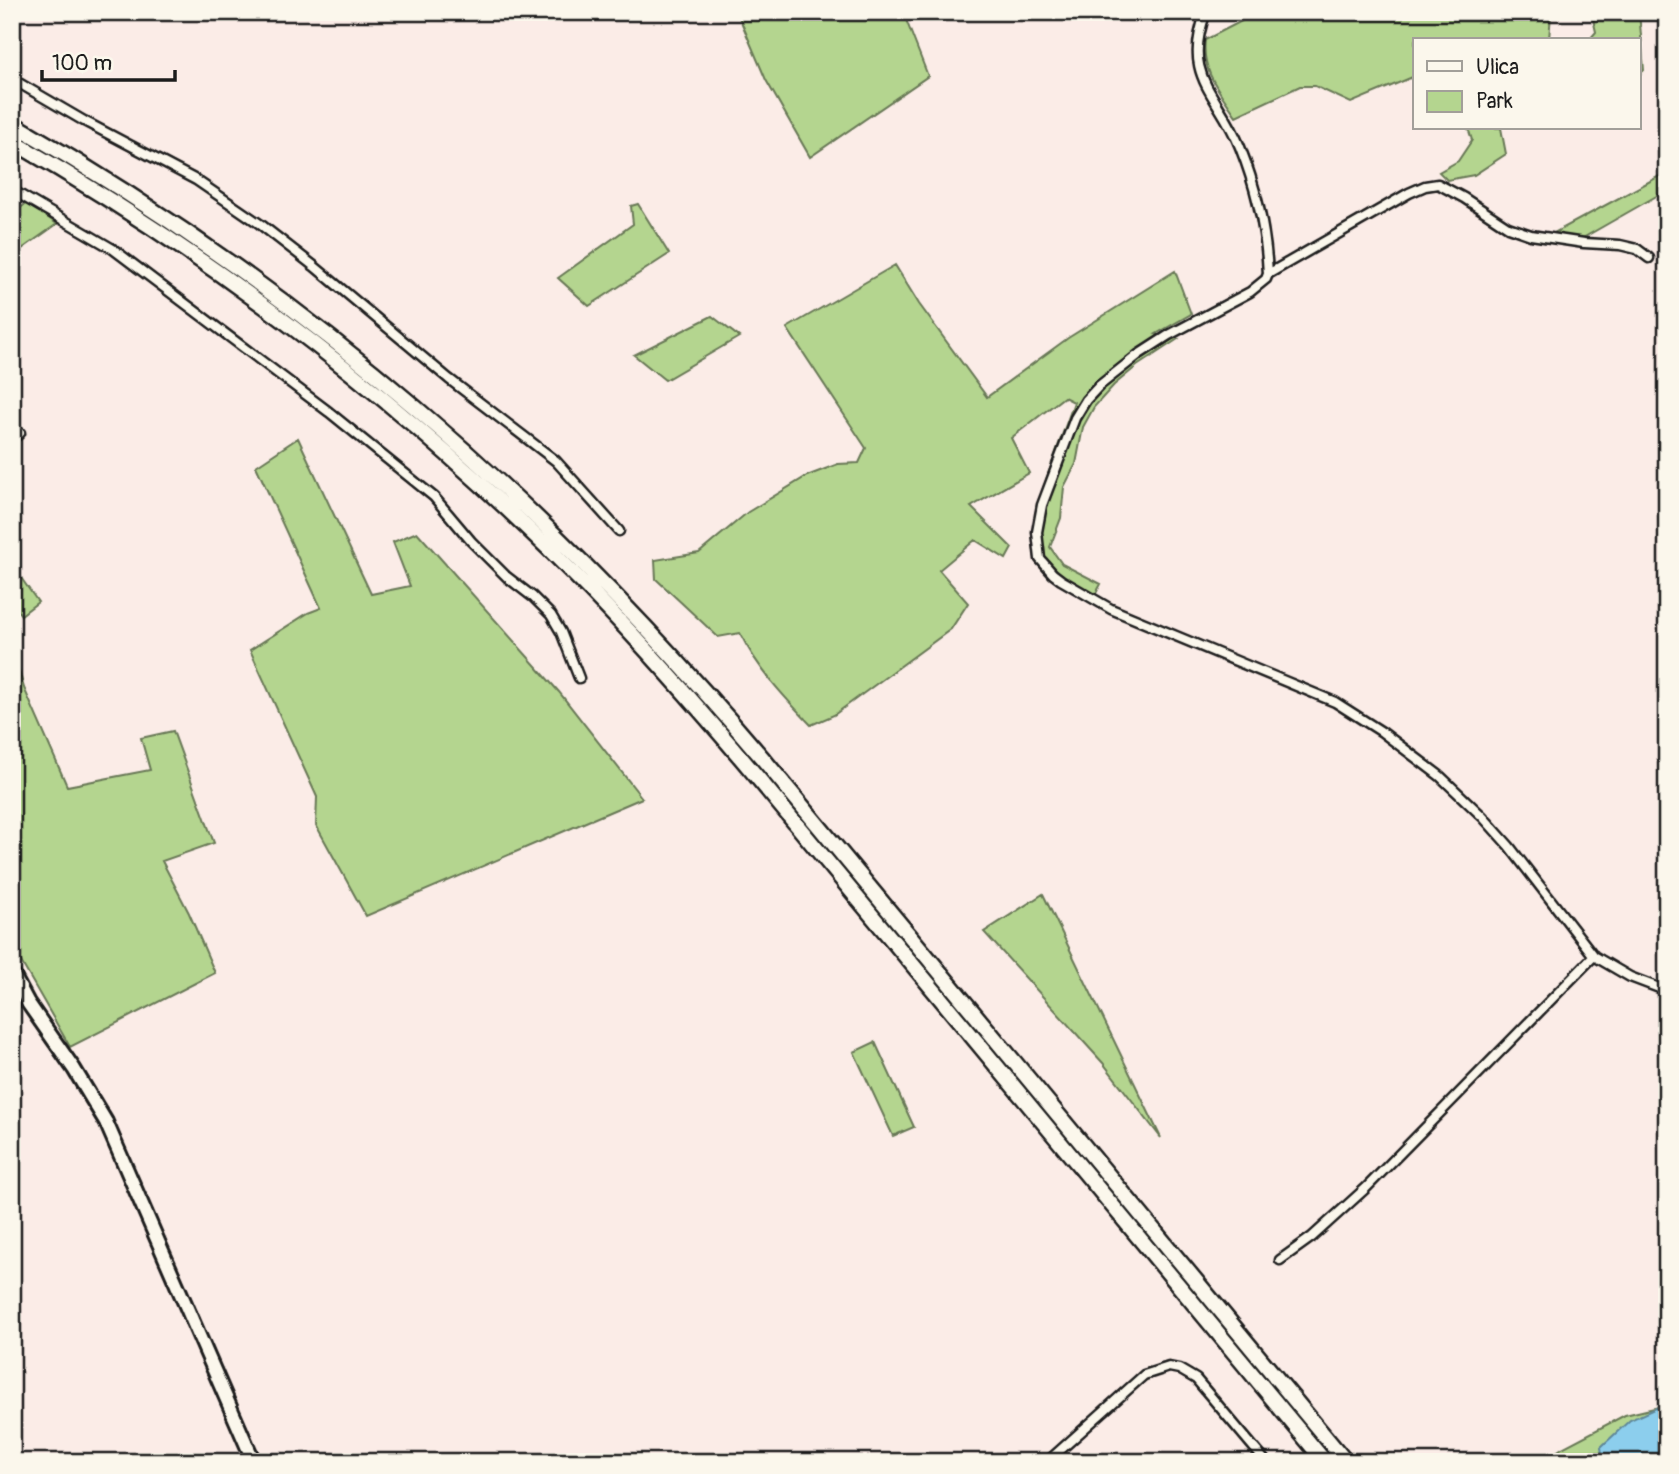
<svg xmlns="http://www.w3.org/2000/svg" width="1679" height="1474" viewBox="0 0 1679 1474" font-family="Pangolin,sans-serif">
  <rect width="100%" height="100%" fill="#fbece7"/>
  <filter id="ink" filterUnits="userSpaceOnUse"><feTurbulence type="fractalNoise" baseFrequency=".0143" numOctaves="2"/><feDisplacementMap in="SourceGraphic" scale="14" xChannelSelector="R" yChannelSelector="G"/><feConvolveMatrix kernelMatrix="1 2 1 2 8 2 1 2 1" color-interpolation-filters="sRGB"/></filter>
  <g filter="url(#ink)">
    <path fill="#b4d58f" stroke="#687856" stroke-width="2" d="M737 12H903L928 76 810 157 766 80Z
      M1259 12H1639L1644 70 1639 75V40H1589L1596 32 1592 14 1551 13 1549 40H1415V76L1351 103 1315 86H1300L1236 116C1220 92 1201 71 1205 40Z
      M1468 128H1501L1506 154 1474 175 1447 180 1439 172 1458 161 1472 140Z
      M1667 172V190L1581 239 1552 234Z
      M27 203 57 224 12 256V214Z
      M638 204 669 254 589 306 558 278 633 224 631 206Z
      M895 265 919 304 987 397 1068 338 1175 271 1191 314 1156 334 1178 339 1137 366 1114 385 1094 407 1083 427 1076 464 1064 487 1061 518 1050 547 1062 564 1101 584 1095 595 1062 575 1042 555V491L1074 402 1064 397 1011 438 1029 473 971 507 1012 548 1006 559 975 540 939 570 968 603 951 629 834 715 811 725C784 697 757 668 740 633L718 637 656 579 655 560 699 553 748 512 807 476 838 464 859 463 866 448 787 328Z
      M712 316 739 337 665 380 634 355Z
      M298 438 371 594 410 586 393 542 417 532 559 692 642 798 366 916 316 825 317 797 250 650 308 613 321 608 256 466Z
      M12 565 38 602 21 615 12 602Z
      M12 664H17L24 688 67 786 150 770 141 738 173 731 214 843 162 861 189 913 215 973 70 1047 12 946Z
      M1043 894 1161 1138 1103 1063 984 932Z
      M875 1042 914 1127 893 1136 854 1052Z
      M1667 1405V1450L1658 1462H1542L1562 1448 1625 1415Z"/>
    <path fill="#8cceed" stroke="#5f8799" stroke-width="2" d="M1667 1403C1667 1425 1671 1450 1647 1462H1603L1601 1447 1630 1420Z"/>
    <g fill="none" stroke-linecap="round" stroke-linejoin="round">
      <defs>
        <path id="street" d="M1206 12C1181 78 1218 92 1240 147 1256 187 1266 231 1268 274L1266 279 1250 292 1169 335 1138 355 1099 386 1086 400 1075 418 1042 505 1037 532 1040 559 1053 574 1061 580 1111 609 1335 702 1382 732 1440 776 1483 817 1509 846 1594 956 1630 977 1667 991
          M12 79 84 121 196 180 260 224 314 266 449 379 556 461 619 531
          M12 190 113 249 329 412 434 497 471 541 507 577 533 597 551 615 561 632 579 678
          M1268 274 1409 193 1425 186 1438 184 1464 198 1508 227 1531 235 1584 243 1620 245 1637 249 1649 258
          M12 439 20 433
          M1665 1120 1667 1122
          M1280 1260 1312 1237 1366 1188 1594 956
          M1047 1462 1144 1375 1169 1367 1179 1369 1196 1379 1266 1462"/>
        <path id="secondary" d="M12 973 28 1003 74 1069 106 1122 254 1462"/>
        <path id="highway" d="M12 123C306 292 545 502 764 760L1346 1462
          M12 141C224 263 419 415 590 590 646 648 700 709 752 771L1325 1462"/>
      </defs>
      <use href="#street" stroke="#1c1c1c" stroke-width="13"/>
      <use href="#secondary" stroke="#1c1c1c" stroke-width="18"/>
      <use href="#highway" stroke="#1c1c1c" stroke-width="19"/>
      <use href="#street" stroke="#fbf7ec" stroke-width="8"/>
      <use href="#secondary" stroke="#fbf7ec" stroke-width="12"/>
      <use href="#highway" stroke="#fbf7ec" stroke-width="14"/>
    </g>
  </g>
  <rect width="1679" height="1474" fill="none" stroke="#fbf7ec" stroke-width="42"/>
  <rect x="21" y="21" width="1637" height="1432" fill="none" stroke="#1c1c1c" stroke-width="2.5" filter="url(#ink)"/>
  <rect x="1413" y="38" width="228" height="91" fill="#fbf7ec" stroke="#a29f99" stroke-width="2"/>
  <rect x="1427" y="61" width="35" height="10" fill="#fbf7ec" stroke="#a29f99" stroke-width="2"/>
  <text x="1476" y="74" font-size="21" fill="#1c1c1c">Ulica</text>
  <rect x="1427" y="91" width="35" height="21" fill="#b4d58f" stroke="#a29f99" stroke-width="2"/>
  <text x="1476" y="108" font-size="21" fill="#1c1c1c">Park</text>
  <path d="M42 70v10h133v-10" fill="none" stroke="#1c1c1c" stroke-width="3.5"/>
  <text x="52" y="70" font-size="21" fill="#1c1c1c" stroke="#fbf7ec" stroke-width="5" paint-order="stroke">100 m</text>
</svg>
